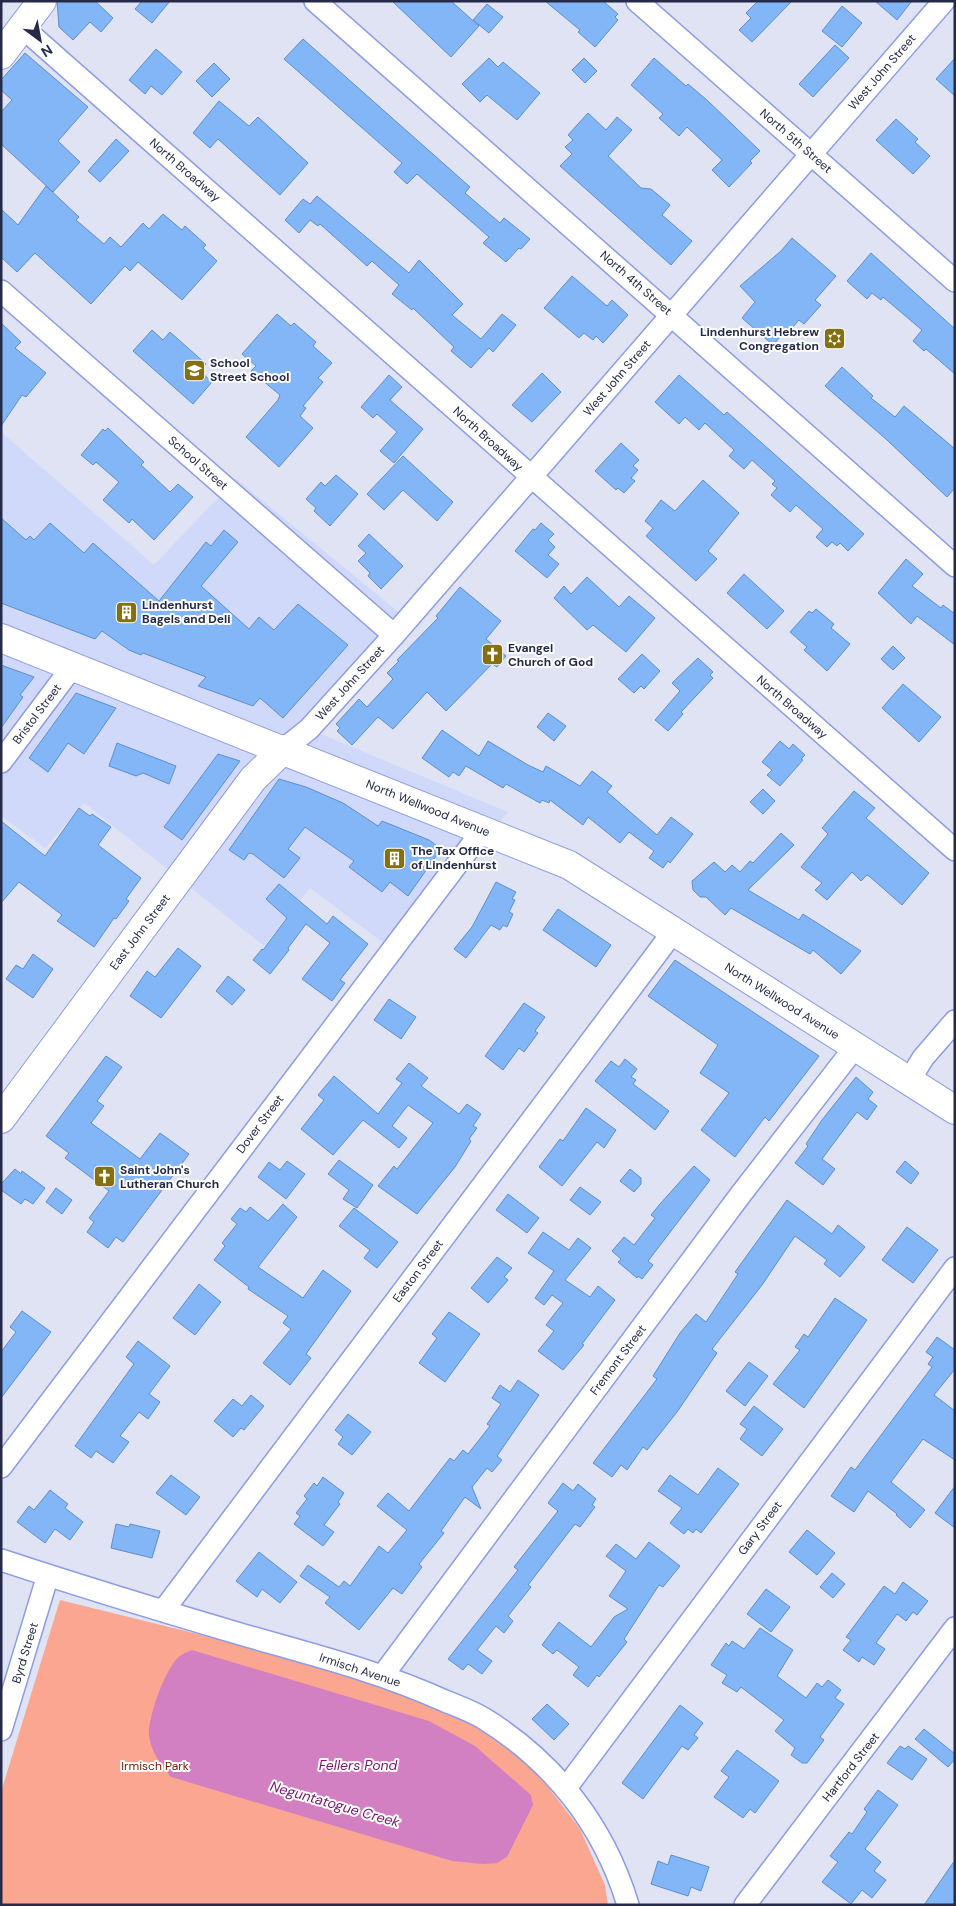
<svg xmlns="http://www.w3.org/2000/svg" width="956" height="1906" viewBox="0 0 956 1906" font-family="'DM Sans',sans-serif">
  <rect width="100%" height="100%" fill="#dfe3f3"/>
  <path fill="#d1d9fb" d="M1 432 154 565 236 479 401 614 302 726 508 812 389 947 310 888 264 946 84 803 45 848 1 816Z"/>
  <path fill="#fba691" d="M60 1600 258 1649 457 1711 536 1771 580 1829 605 1885 608 1905H1V1792Z"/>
  <path fill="#d380c2" d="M192 1650 429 1721 475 1746 531 1795 533 1805 507 1857 497 1863 483 1864 452 1861 171 1777C161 1765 151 1752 149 1736 147 1719 166 1665 181 1655 184 1653 188 1652 192 1650Z"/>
  <path fill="#83b6f7" stroke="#5d8ecd" d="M57 1H95L113 18 101 32 90 22 73 40 59 27Z
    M142 1H170L152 23 135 9Z
    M392 1H451L479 26 451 57Z
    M545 1H603L618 14 615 17 618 20 595 47 578 32 580 30Z
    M758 1H792L752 42 739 30 751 18 746 13Z
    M875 1H912L897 20Z
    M487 4 503 17 489 33 473 20Z
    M842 6 862 23 842 47 822 31Z
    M303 39 470 187 465 193 500 223 504 218 530 239 521 249 519 248 506 262 483 243 489 237 417 174 407 184 394 172 402 163 284 59Z
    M835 45 849 58 813 97 799 84Z
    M156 49 182 72 162 95 151 86 145 94 129 80Z
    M25 53 88 107 58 141 80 162 53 192 1 144V112L12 100 1 90V80Z
    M489 58 498 67 503 62 540 93 517 120 487 95 480 102 462 84Z
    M584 58 597 71 585 83 572 70Z
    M654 58 686 86 688 84 708 101 760 151 750 161 752 163 729 187 712 170 722 160 687 127 679 136 659 118 663 114 631 85Z
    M955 58V96L936 79Z
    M214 63 230 79 212 97 196 81Z
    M219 101 249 126 258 117 308 163 280 195 218 139 210 148 193 133Z
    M588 113 606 130 617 117 632 130 608 156 641 188 651 189 670 205 662 215 692 241 671 265 560 166 572 154 565 147 573 140 568 135Z
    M896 119 918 139 915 142 930 156 913 174 876 140Z
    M116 139 129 151 100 182 88 171Z
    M46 186 79 217 76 220 104 244 110 237 121 247 143 223 149 229 163 214 182 230 185 226 206 245 203 248 217 261 182 300 138 262 130 271 125 266 91 304 35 253 17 272 1 257V209L18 225Z
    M317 196 409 273 419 260 463 304 452 315 481 339 502 314 516 325 493 352 489 348 471 368 451 351 454 347 413 308 412 310 392 294 399 285 372 261 367 266 320 224 318 226 310 220 299 233 285 220 303 199 310 204Z
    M792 238 836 276 815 300 821 305 804 324 799 320 791 329 789 327 773 345 742 318 755 302 740 286 781 251Z
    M871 253 955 329V374L926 349 924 351 913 341 922 330 883 297 881 300 872 293 867 299 847 281Z
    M572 276 607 306 612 300 628 315 603 343 596 336 593 340 584 333 579 338 544 308Z
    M277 314 291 326 294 323 316 342 313 346 332 363 318 378 323 382 303 406 306 408 300 416 313 428 279 467 246 437 278 400 280 395 251 371 256 366 242 354Z
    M1 323 21 342 15 348 46 373 26 397 22 395 1 426Z
    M152 330 163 340 170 332 206 364 200 371 212 382 193 404 133 351Z
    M842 367 873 396 871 398 895 417 904 406 955 449V488L947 497 887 440 825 386Z
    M542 373 561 392 532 422 512 405Z
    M389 375 402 387 390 400 423 429 394 463 380 451 397 432 377 414 373 418 361 407Z
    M679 375 724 415 727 412 864 534 848 551 840 543 837 546 832 542 827 547 816 537 823 529 796 505 790 512 771 495 777 488 772 484 775 481 752 460 744 469 729 456 734 450 705 423 699 430 685 417 679 424 655 402Z
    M108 428 144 462 141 465 170 492 178 484 193 497 154 540 132 519 129 523 103 500 119 482 96 462 93 465 81 455 103 429 105 431Z
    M621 443 639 460 633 466 638 470 631 478 635 481 624 493 618 488 616 490 595 471Z
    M403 456 453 502 437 521 403 490 384 510 367 494Z
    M336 475 358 494 330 526 314 511 316 508 306 499 321 482 325 486Z
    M703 480 739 513 708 551 717 559 696 581 646 536 653 528 645 521 661 500 675 511Z
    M1 518 26 540 30 536 34 540 50 523 84 553 93 543 159 601 206 542 211 546 224 530 238 542 201 586 249 629 259 617 274 630 298 604 348 645 283 718 260 698 253 706 198 686 206 677 143 653 141 655 129 650 102 631 95 639 1 603Z
    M541 523 554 534 548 540 555 547 548 555 559 564 547 578 515 551 533 529 535 530Z
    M369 534 403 566 381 589 368 576 370 573 358 561 366 553 358 546Z
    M906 559 923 574 912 586 941 608 943 605 955 614V645L917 616 911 624 878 593Z
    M744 574 784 611 767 629 727 593Z
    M587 577 619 607 629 596 655 618 626 652 593 625 587 630 554 598 564 586 571 594Z
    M460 587 501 621 486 639 506 656 497 667 492 664 446 711 427 692 393 729 378 717 352 745 337 731 340 728 336 724 359 699 367 707 393 679 387 673 399 661 397 660 438 618 436 616Z
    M816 609 834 624 831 628 850 644 827 671 804 650 807 647 790 632 809 611 812 613Z
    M893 646 905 658 893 670 881 659Z
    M642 654 660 671 644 689 641 686 634 693 618 679Z
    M698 658 713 672 710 675 713 678 681 712 683 714 668 731 655 720 680 691 672 683Z
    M1 665 34 677 20 695 23 697 1 728Z
    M903 684 941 717 919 742 882 708Z
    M76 693 116 708 84 754 68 743 48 772 29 758Z
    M548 713 566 726 554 741 537 727Z
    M442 730 479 756 488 741 528 765 543 772 546 766 580 786 592 771 612 786 607 792 657 835 671 817 693 834 670 863 668 861 663 868 649 858 654 851 629 832 620 843 588 817 583 825 550 800 549 803 542 800 540 803 506 784 503 788 466 766 459 776 453 772 449 777 422 758Z
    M780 741 789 749 793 744 805 755 801 759 803 760 780 786 767 775 772 770 762 762Z
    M117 743 176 766 169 784 143 773 136 776 109 766Z
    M218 754 240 761 182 840 164 827Z
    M279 779 306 787 343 803 378 826 382 821 429 840 441 849 408 896 390 882 382 892 349 867 354 861 305 827 288 849 300 858 284 878 253 854 249 853 244 860 229 850Z
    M763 789 775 801 763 814 750 802Z
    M854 791 875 808 866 818 929 873 902 905 869 876 867 875 861 881 852 872 827 900 815 890 822 883 801 867 828 834 822 828Z
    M79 808 90 816 92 814 111 827 98 845 141 878 126 899 129 901 116 919 114 918 94 947 57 921 62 915 19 882 1 903V821L45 856Z
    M781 833 794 845 748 890 799 920 803 914 861 951 841 974 813 950 810 954 731 908 725 915 706 897H700L693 890 692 881 714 862 725 872 732 865 740 872 750 861 753 863Z
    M496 882 516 892 512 899 515 900 509 912 513 914 507 927 503 925 500 930 491 925 466 958 454 949 472 927Z
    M279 884 327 924 333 916 368 944 340 980 345 983 332 1001 302 979 330 943 306 924 288 948 289 950 270 974 253 960 262 949 263 950 287 918 266 899Z
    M558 909 611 945 596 967 543 930Z
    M178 948 201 966 161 1018 130 996 147 971 155 977Z
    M33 954 53 969 33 998 6 979 16 965 23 969Z
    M675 960 819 1056 769 1121 765 1117 735 1157 701 1130 729 1093 700 1073 718 1045 648 996Z
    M228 976 245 990 232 1005 216 991Z
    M389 999 416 1017 401 1039 374 1020Z
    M524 1003 545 1017 535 1031 538 1033 524 1052 519 1048 503 1070 485 1056Z
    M106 1056 122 1067 97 1101 104 1106 91 1123 140 1159 160 1133 189 1154 123 1242 116 1237 108 1248 87 1232 94 1222 89 1218 109 1191 65 1158 69 1153 46 1136Z
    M625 1059 637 1069 631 1077 636 1080 633 1084 669 1111 655 1130 595 1081 611 1061 619 1067Z
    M409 1063 428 1078 421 1086 459 1114 467 1104 481 1114 473 1126 477 1128 469 1139 471 1141 455 1167 417 1214 378 1186 394 1166 397 1169 433 1123 408 1105 392 1126 407 1138 399 1148 363 1120 333 1155 301 1129 324 1100 318 1095 334 1076 378 1114 402 1083 396 1079Z
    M856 1077 873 1092 868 1099 877 1106 867 1120 857 1112 822 1159 835 1169 823 1185 795 1163 808 1146 806 1144 822 1120Z
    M586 1108 616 1130 604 1148 597 1142 562 1186 539 1167 560 1139 563 1141Z
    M339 1160 373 1185 357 1208 343 1199 349 1190 328 1174Z
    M287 1161 305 1174 286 1199 258 1177 269 1162 280 1170Z
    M905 1161 919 1173 911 1184 896 1172Z
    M694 1166 710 1180 648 1261 653 1265 642 1279 638 1276 637 1278 618 1262 621 1259 612 1251 624 1237 634 1245 655 1218 651 1215 660 1204Z
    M15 1169 21 1174 22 1171 45 1188 33 1204 25 1199 21 1204 1 1190V1184Z
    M630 1169 641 1178V1184L634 1192 620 1181Z
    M580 1187 601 1202 590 1215 570 1200Z
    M56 1188 72 1200 62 1214 46 1202Z
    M508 1194 539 1218 527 1233 496 1210Z
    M787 1200 832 1234 838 1225 865 1247 840 1277 824 1264 827 1260 795 1236 762 1285 712 1349 717 1353 677 1412 647 1450 643 1447 627 1470 621 1465 612 1477 593 1463 657 1379 653 1376 680 1333 696 1314 706 1322 738 1274 735 1272Z
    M283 1204 297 1217 258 1267 303 1298 323 1270 351 1291 306 1354 311 1358 290 1385 263 1363 291 1329 283 1323 288 1316 248 1289 249 1287 214 1260 225 1246 222 1243 237 1224 231 1219 240 1208 246 1212 250 1207 268 1221Z
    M354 1208 398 1242 377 1268 364 1258 370 1250 339 1226Z
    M907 1227 938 1250 913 1283 882 1260Z
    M543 1232 569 1250 578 1238 591 1248 565 1280 590 1297 598 1286 615 1300 582 1344 584 1345 563 1370 538 1351 554 1331 546 1325 563 1303 552 1295 544 1305 535 1298 554 1271 528 1253Z
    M497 1257 512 1268 504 1277 508 1280 488 1303 471 1288Z
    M199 1284 221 1302 195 1335 173 1318Z
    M835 1298 867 1320 804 1408 773 1384 800 1350 795 1347 804 1334 808 1337Z
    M22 1311 51 1332 1 1398V1352L16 1332 10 1327Z
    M449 1312 480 1334 445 1382 419 1363 437 1338 432 1334Z
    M937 1337 955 1350V1369L934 1395 955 1411V1460L923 1439 891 1482 925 1510 910 1528 896 1515 897 1514 868 1491 854 1512 831 1496 851 1467 855 1470 932 1367 928 1364 933 1357 926 1352Z
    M138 1341 170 1366 149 1394 160 1402 148 1419 139 1412 120 1436 129 1442 113 1463 96 1451 91 1458 75 1446 134 1364 126 1357Z
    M749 1362 768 1376 745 1406 726 1391Z
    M518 1380 539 1395 497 1456 502 1460 492 1472 487 1468 472 1487 481 1509 465 1497 441 1531 444 1533 419 1564 422 1567 402 1594 393 1588 359 1630 325 1603 330 1597 300 1576 308 1565 339 1587 344 1581 350 1586 379 1546 388 1553 407 1530 377 1506 388 1493 409 1511 450 1458 454 1461 463 1450 468 1454 490 1426 487 1424 501 1404 492 1398 500 1385 510 1392Z
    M251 1395 264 1406 244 1430 241 1428 233 1437 214 1421 233 1399 242 1406Z
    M754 1406 783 1429 762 1456 740 1439 747 1429 740 1424Z
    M348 1414 371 1432 352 1455 338 1444 343 1437 335 1430Z
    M718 1468 739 1484 701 1533 696 1529 693 1533 688 1529 684 1534 670 1523 682 1508 658 1491 670 1475 698 1495Z
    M171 1475 200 1497 186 1515 156 1493Z
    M323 1477 344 1493 338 1502 340 1504 324 1525 334 1532 323 1546 294 1524 300 1516 296 1513 307 1499 304 1496 314 1483 317 1486Z
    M563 1483 573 1491 578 1484 596 1499 592 1505 595 1507 580 1527 575 1524 528 1585 531 1587 508 1616 513 1621 504 1633 496 1626 477 1650 492 1661 482 1674 468 1664 463 1670 448 1659 518 1570 514 1567 558 1511 548 1503Z
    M955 1486V1528L935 1513Z
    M50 1490 68 1504 65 1508 83 1522 70 1540 55 1529 45 1543 17 1522 29 1506 34 1510Z
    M116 1524 129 1527 130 1524 160 1531 152 1558 111 1548Z
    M807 1530 835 1553 817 1575 789 1552Z
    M649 1542 680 1566 663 1587 659 1585 624 1639 627 1642 599 1677 597 1675 588 1687 573 1675 579 1667 557 1650 553 1654 542 1645 559 1622 591 1647 614 1617 628 1609 609 1596 626 1571 606 1556 616 1544 636 1559Z
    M259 1552 297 1582 280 1603 262 1589 257 1597 236 1581Z
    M832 1573 845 1584 833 1598 820 1587Z
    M903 1582 928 1601 917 1615 913 1612 906 1621 897 1614 876 1643 885 1649 874 1665 862 1657 859 1662 843 1650 851 1640 846 1637 884 1586 895 1594Z
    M766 1589 790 1607 771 1632 747 1614Z
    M760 1628 793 1650 777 1676 806 1698 817 1683 822 1687 828 1680 841 1690 835 1698 844 1704 820 1737 824 1740 807 1763H802L791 1755 795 1748 775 1731 784 1720 741 1687 737 1692 722 1683 727 1675 711 1665 726 1643 729 1646 732 1641 744 1649Z
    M547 1704 569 1724 554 1740 532 1719Z
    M680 1705 703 1723 694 1735 698 1738 688 1750 682 1746 643 1799 622 1783Z
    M924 1729 955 1754V1759L948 1767 915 1739Z
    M900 1746 905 1749 908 1746 927 1759 912 1780 887 1763Z
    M737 1750 779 1781 755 1813 750 1809 743 1818 714 1797 729 1777 721 1771Z
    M878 1790 898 1805 865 1849 881 1862 874 1871 886 1880 872 1898 862 1890 851 1904 822 1882 838 1862 830 1856 849 1832 852 1834 867 1812 864 1809Z
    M671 1855 709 1867 701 1891 691 1887 688 1896 651 1884 658 1861 668 1865Z
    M955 1860V1905H924Z"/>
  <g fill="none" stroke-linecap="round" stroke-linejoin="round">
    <defs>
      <path id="street" d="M315 1 955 566
        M637 1 955 281
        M22 27 955 850
        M1 291 394 635
        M284 749 309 729 394 635 944 1
        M1 762 73 666
        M909 1081 923 1058 955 1021
        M1 1467 483 830
        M1 1560C83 1587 165 1612 247 1636 314 1655 381 1672 445 1701 457 1706 471 1711 483 1718 553 1761 604 1825 628 1905
        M163 1611 673 932
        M383 1675 741 1194 855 1047
        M1 1730 48 1575
        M566 1788 955 1268
        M745 1905 955 1628"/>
      <path id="secondary" d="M1 55 42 1
        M1 638 569 865 955 1110
        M1 1119 253 779 284 749"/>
    </defs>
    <use href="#street" stroke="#8d9ce5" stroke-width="24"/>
    <use href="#secondary" stroke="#8d9ce5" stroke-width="30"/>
    <use href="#street" stroke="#fff" stroke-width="21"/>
    <use href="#secondary" stroke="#fff" stroke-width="28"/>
  </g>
  <defs>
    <symbol id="synagogue-square" viewBox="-11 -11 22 22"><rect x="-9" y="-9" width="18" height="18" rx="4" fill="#85700f" stroke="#fff"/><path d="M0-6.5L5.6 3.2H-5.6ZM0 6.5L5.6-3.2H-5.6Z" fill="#fff"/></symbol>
    <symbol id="school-square" viewBox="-11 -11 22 22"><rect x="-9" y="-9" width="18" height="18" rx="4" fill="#85700f" stroke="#fff"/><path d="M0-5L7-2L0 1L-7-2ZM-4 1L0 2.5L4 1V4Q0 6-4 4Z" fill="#fff"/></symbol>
    <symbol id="building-square" viewBox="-11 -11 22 22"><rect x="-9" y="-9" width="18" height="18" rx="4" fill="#85700f" stroke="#fff"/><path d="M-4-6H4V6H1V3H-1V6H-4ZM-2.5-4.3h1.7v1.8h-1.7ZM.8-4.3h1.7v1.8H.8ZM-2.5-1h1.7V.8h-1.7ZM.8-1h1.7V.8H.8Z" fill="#fff"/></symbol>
    <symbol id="church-square" viewBox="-11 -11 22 22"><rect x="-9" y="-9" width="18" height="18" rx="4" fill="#85700f" stroke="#fff"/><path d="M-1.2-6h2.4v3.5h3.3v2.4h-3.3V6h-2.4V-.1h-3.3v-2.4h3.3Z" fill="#fff"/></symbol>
  </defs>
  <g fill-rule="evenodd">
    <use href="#synagogue-square" x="822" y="326" width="25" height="25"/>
    <use href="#school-square" x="182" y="358" width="25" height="25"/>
    <use href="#building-square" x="114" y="600" width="25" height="25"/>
    <use href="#church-square" x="480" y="642" width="25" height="25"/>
    <use href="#building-square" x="382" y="846" width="25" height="25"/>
    <use href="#church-square" x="92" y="1164" width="25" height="25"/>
  </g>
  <g text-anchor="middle" stroke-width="4" stroke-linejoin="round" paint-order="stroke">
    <g font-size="12" fill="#242a47" stroke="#fff">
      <text transform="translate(882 72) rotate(-49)" y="4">West John Street</text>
      <text transform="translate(796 141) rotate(41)" y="4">North 5th Street</text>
      <text transform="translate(185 170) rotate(41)" y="4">North Broadway</text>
      <text transform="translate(636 283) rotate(41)" y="4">North 4th Street</text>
      <text transform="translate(617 378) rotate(-49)" y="4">West John Street</text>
      <text transform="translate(488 439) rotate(42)" y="4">North Broadway</text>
      <text transform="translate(198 463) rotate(41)" y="4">School Street</text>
      <text transform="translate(350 683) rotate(-48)" y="4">West John Street</text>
      <text transform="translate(792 707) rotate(41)" y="4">North Broadway</text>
      <text transform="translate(37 714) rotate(-53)" y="4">Bristol Street</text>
      <text transform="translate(428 808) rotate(22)" y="4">North Wellwood Avenue</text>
      <text transform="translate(140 932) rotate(-53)" y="4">East John Street</text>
      <text transform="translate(782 1001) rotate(32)" y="4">North Wellwood Avenue</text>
      <text transform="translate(260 1124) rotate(-53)" y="4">Dover Street</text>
      <text transform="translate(418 1271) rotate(-53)" y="4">Easton Street</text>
      <text transform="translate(618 1360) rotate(-53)" y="4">Fremont Street</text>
      <text transform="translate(760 1528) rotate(-53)" y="4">Gary Street</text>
      <text transform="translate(25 1653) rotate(-73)" y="4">Byrd Street</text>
      <text transform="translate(360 1670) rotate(18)" y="4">Irmisch Avenue</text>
      <text transform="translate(851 1767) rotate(-52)" y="4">Hartford Street</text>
    </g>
    <g font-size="12" font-weight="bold" fill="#242a47" stroke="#fff" text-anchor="start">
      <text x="819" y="336" text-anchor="end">Lindenhurst Hebrew<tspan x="819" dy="14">Congregation</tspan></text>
      <text x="210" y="367">School<tspan x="210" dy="14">Street School</tspan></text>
      <text x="142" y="609">Lindenhurst<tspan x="142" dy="14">Bagels and Deli</tspan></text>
      <text x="508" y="652">Evangel<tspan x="508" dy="14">Church of God</tspan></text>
      <text x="411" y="855">The Tax Office<tspan x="411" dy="14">of Lindenhurst</tspan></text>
      <text x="120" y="1174">Saint John's<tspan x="120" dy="14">Lutheran Church</tspan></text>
    </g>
    <g font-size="12" fill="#731700" stroke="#fff">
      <text x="155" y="1770">Irmisch Park</text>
    </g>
    <g font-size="14" font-style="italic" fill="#79156b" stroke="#fff">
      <text x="358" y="1770">Fellers Pond</text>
      <text transform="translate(335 1804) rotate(16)" y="5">Neguntatogue Creek</text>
    </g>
  </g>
  <rect width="956" height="1906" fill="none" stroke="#242a47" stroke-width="5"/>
  <g transform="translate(40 40) rotate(148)" stroke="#ffffff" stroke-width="4" paint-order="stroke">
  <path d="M0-4L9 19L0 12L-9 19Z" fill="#242a47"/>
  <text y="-8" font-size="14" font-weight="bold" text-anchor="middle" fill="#242a47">N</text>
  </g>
</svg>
